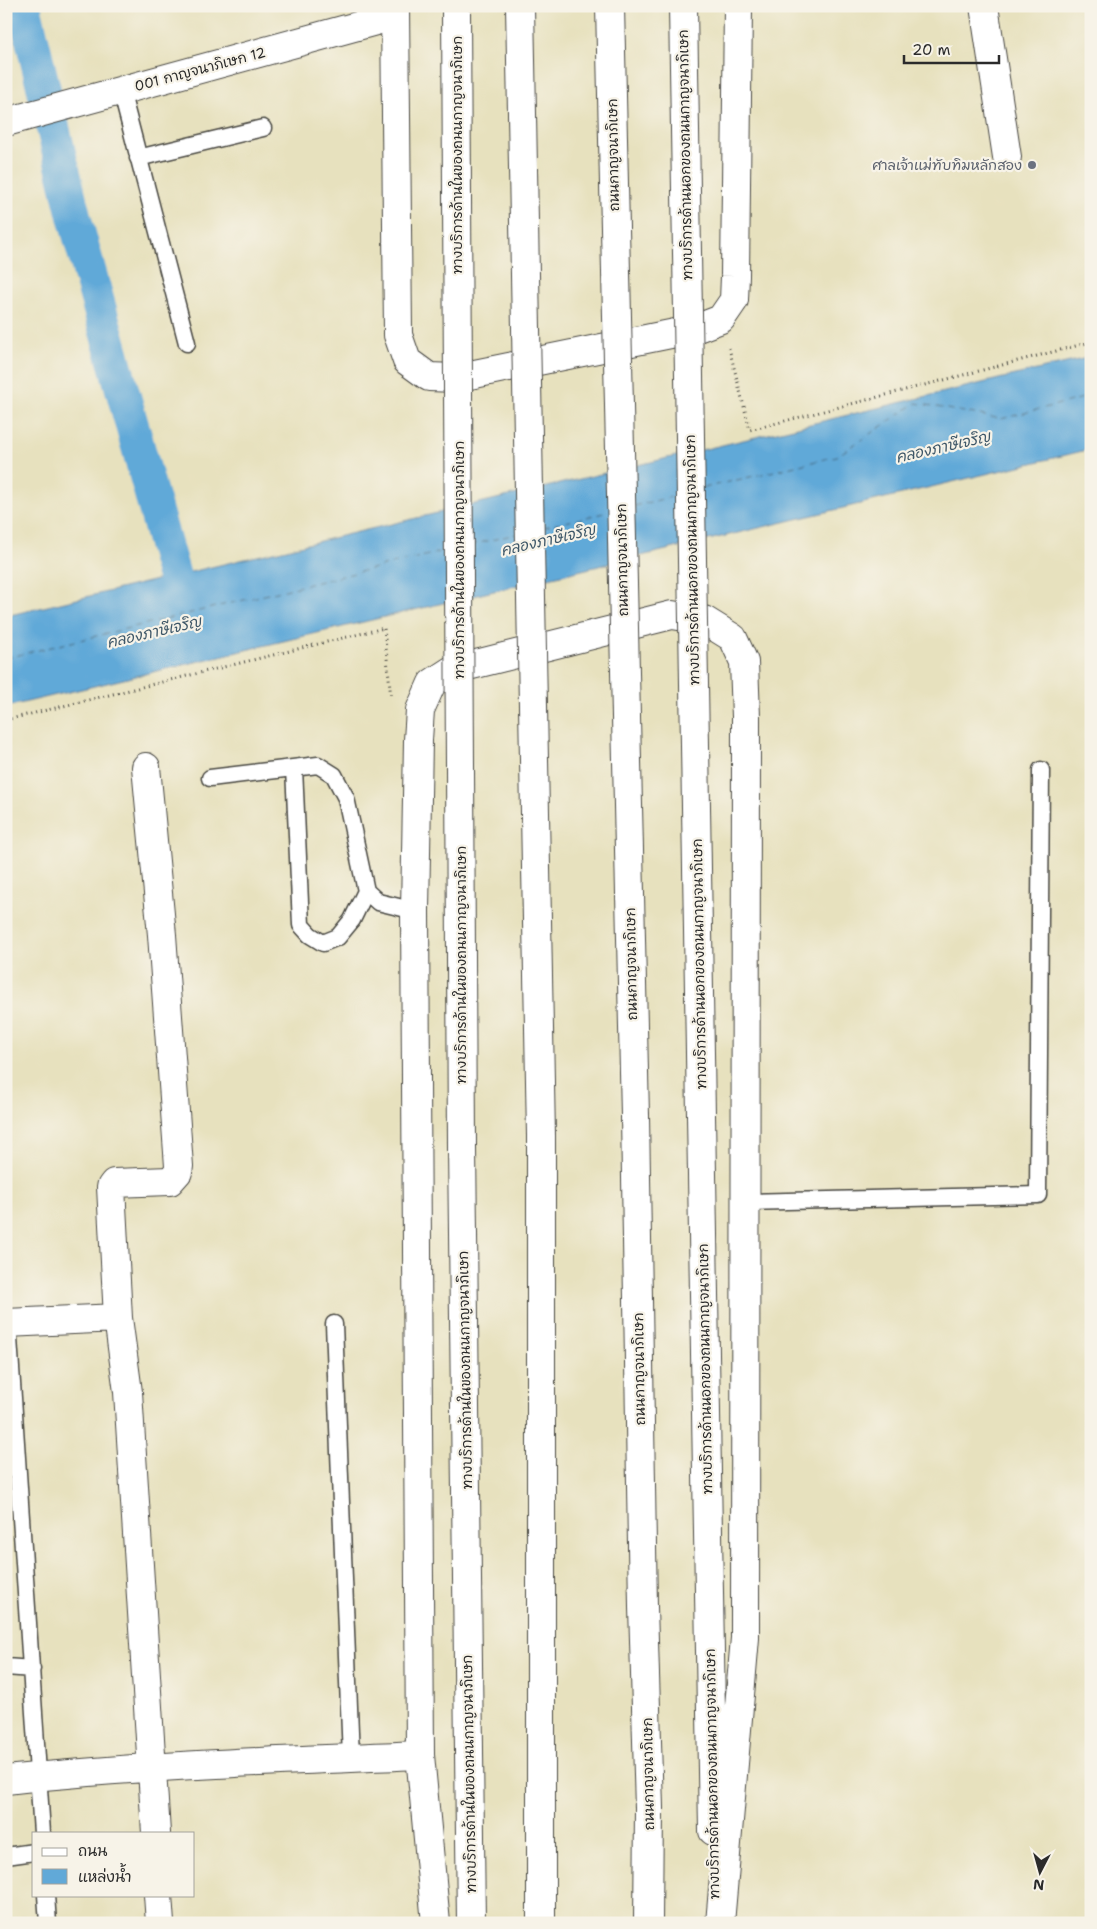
<svg xmlns="http://www.w3.org/2000/svg" width="1097" height="1929" viewBox="0 0 1097 1929" font-family="'Shantell Sans','Playpen Sans Thai',sans-serif">
  <rect width="100%" height="100%" fill="#f7f3e8"/>
  <filter id="ink" filterUnits="userSpaceOnUse"><feTurbulence type="fractalNoise" baseFrequency=".02" numOctaves="2"/><feDisplacementMap in="SourceGraphic" scale="10" xChannelSelector="R" yChannelSelector="G"/><feConvolveMatrix kernelMatrix="1 2 1 2 8 2 1 2 1" color-interpolation-filters="sRGB"/></filter>
  <filter id="wash" filterUnits="userSpaceOnUse"><feTurbulence type="fractalNoise" baseFrequency=".0096" numOctaves="4" result="noise"/><feDisplacementMap in="SourceGraphic" scale="20" xChannelSelector="R" yChannelSelector="G"/><feGaussianBlur stdDeviation="1.12" result="paint"/><feColorMatrix in="noise" values="0 0 0 0 0 0 0 0 0 0 0 0 0 0 0 0 0 1.4 0 .05"/><feComposite in="paint" operator="in"/></filter>
  <g filter="url(#wash)">
    <rect width="100%" height="100%" fill="#e7e1be"/>
    <path fill="#61a9d8" stroke="#466a82" d="M1091 357V449L6 707V616Z"/>
    <g fill="none" stroke-linecap="round" stroke-linejoin="round">
      <path stroke="#61a9d8" stroke-width="34" d="M24 6 74 216 186 620"/>
      <path stroke="#3e5768" stroke-width="1" stroke-dasharray="6 5" stroke-linecap="butt" d="M704 488 837 456 916 403 1001 419 1091 396
        M634 506 679 495
        M544 527 608 512
        M471 545 516 534
        M6 658 445 551"/>
    </g>
  </g>
  <g filter="url(#ink)">
    <g fill="none" stroke-linecap="round" stroke-linejoin="round">
      <defs>
        <path id="service" d="M121 90 187 343
          M138 158 263 128
          M294 768 301 925 310 935 323 943 338 937 352 920 366 891
          M210 778 318 765 334 775 346 798 366 891 378 902 415 911
          M746 1202 1038 1195 1041 770
          M8 1323 42 1833
          M334 1324 351 1758
          M6 1667 32 1669
          M6 1856 34 1852
          M46 1895 48 1923"/>
        <path id="minor" d="M984 6 1007 157
          M6 122 394 16
          M118 1318 111 1187 114 1183 170 1181 178 1172 179 1166 162 935 146 767
          M6 1323 118 1318 128 1392 156 1833
          M6 1780C144 1765 282 1761 420 1755
          M158 1895 160 1923"/>
        <path id="secondary" d="M395 6 398 335 407 361 429 377 455 378 695 329 721 319 734 300 735 276 738 6
          M701 1115 713 1831
          M462 1147 471 1923
          M436 1923 420 1755 415 911 418 740 420 710 432 683 452 670 672 615 704 620 733 638 744 662 746 717 745 1638 720 1923"/>
        <path id="trunk" d="M635 1116 643 1607 649 1808 648 1923
          M541 1923V1136"/>
      </defs>
      <use href="#service" stroke="#474641" stroke-width="19"/>
      <use href="#minor" stroke="#474641" stroke-width="30"/>
      <use href="#secondary" stroke="#474641" stroke-width="30"/>
      <use href="#trunk" stroke="#474641" stroke-width="30"/>
      <path stroke="#474641" stroke-width="3" stroke-dasharray="1 4" stroke-linecap="butt" d="M729 348 750 430 1091 342
        M6 720 384 628 391 698"/>
      <use href="#service" stroke="#fff" stroke-width="16"/>
      <use href="#minor" stroke="#fff" stroke-width="28"/>
      <use href="#secondary" stroke="#fff" stroke-width="28"/>
      <use href="#trunk" stroke="#fff" stroke-width="28"/>
      <defs>
        <path id="secondary-bridge" d="M456 6 462 1147
          M683 6 701 1115"/>
        <path id="trunk-bridge" d="M520 6 541 1136
          M610 6 635 1116"/>
      </defs>
      <use href="#secondary-bridge" stroke="#474641" stroke-width="30" stroke-linecap="butt"/>
      <use href="#trunk-bridge" stroke="#474641" stroke-width="30" stroke-linecap="butt"/>
      <use href="#secondary-bridge" stroke="#fff" stroke-width="28"/>
      <use href="#trunk-bridge" stroke="#fff" stroke-width="28"/>
    </g>
  </g>
  <circle fill="#6b7280" stroke="#f7f3e8" stroke-width="2" cx="1032" cy="165" r="5"/>
  <g text-anchor="middle" stroke-width="4.5" stroke-linejoin="round" paint-order="stroke">
    <g font-size="14" fill="#2b2b2b" stroke="#f7f3e8">
      <text transform="translate(200 69) rotate(-15)" y="5">001 กาญจนาภิเษก 12</text>
      <text transform="translate(457 155) rotate(-90)" y="5">ทางบริการด้านในของถนนกาญจนาภิเษก</text>
      <text transform="translate(613 155) rotate(-91)" y="5">ถนนกาญจนาภิเษก</text>
      <text transform="translate(685 155) rotate(-91)" y="5">ทางบริการด้านนอกของถนนกาญจนาภิเษก</text>
      <text transform="translate(459 560) rotate(-90)" y="5">ทางบริการด้านในของถนนกาญจนาภิเษก</text>
      <text transform="translate(622 560) rotate(-91)" y="5">ถนนกาญจนาภิเษก</text>
      <text transform="translate(692 560) rotate(-91)" y="5">ทางบริการด้านนอกของถนนกาญจนาภิเษก</text>
      <text transform="translate(631 964) rotate(-91)" y="5">ถนนกาญจนาภิเษก</text>
      <text transform="translate(699 964) rotate(-91)" y="5">ทางบริการด้านนอกของถนนกาญจนาภิเษก</text>
      <text transform="translate(461 965) rotate(-90)" y="5">ทางบริการด้านในของถนนกาญจนาภิเษก</text>
      <text transform="translate(639 1369) rotate(-91)" y="5">ถนนกาญจนาภิเษก</text>
      <text transform="translate(705 1369) rotate(-91)" y="5">ทางบริการด้านนอกของถนนกาญจนาภิเษก</text>
      <text transform="translate(465 1370) rotate(-91)" y="5">ทางบริการด้านในของถนนกาญจนาภิเษก</text>
      <text transform="translate(469 1774) rotate(-91)" y="5">ทางบริการด้านในของถนนกาญจนาภิเษก</text>
      <text transform="translate(648 1774) rotate(-91)" y="5">ถนนกาญจนาภิเษก</text>
      <text transform="translate(712 1774) rotate(-91)" y="5">ทางบริการด้านนอกของถนนกาญจนาภิเษก</text>
    </g>
    <g font-size="14" fill="#5b616d" stroke="#f7f3e8" text-anchor="end">
      <text x="1022" y="170">ศาลเจ้าแม่ทับทิมหลักสอง</text>
    </g>
    <g font-size="15" font-style="italic" fill="#3e5768" stroke="#f7f3e8">
      <text transform="translate(943 447) rotate(-13)" y="5">คลองภาษีเจริญ</text>
      <text transform="translate(548 540) rotate(-13)" y="5">คลองภาษีเจริญ</text>
      <text transform="translate(154 632) rotate(-13)" y="5">คลองภาษีเจริญ</text>
    </g>
  </g>
  <rect width="1097" height="1929" fill="none" stroke="#f7f3e8" stroke-width="25"/>
  <rect x="32" y="1832" width="162" height="65" fill="#f7f3e8" stroke="#a5a39c"/>
  <rect x="42" y="1848" width="25" height="8" fill="#ffffff" stroke="#a5a39c"/>
  <text x="78" y="1856" font-size="15" fill="#2b2b2b">ถนน</text>
  <rect x="42" y="1869" width="25" height="15" fill="#61a9d8" stroke="#a5a39c"/>
  <text x="78" y="1882" font-size="15" fill="#2b2b2b">แหล่งน้ำ</text>
  <g transform="translate(1040 1872) rotate(186)" stroke="#f7f3e8" stroke-width="4" paint-order="stroke">
  <path d="M0-4L9 19L0 12L-9 19Z" fill="#2b2b2b"/>
  <text y="-8" font-size="14" font-weight="bold" text-anchor="middle" fill="#2b2b2b">N</text>
  </g>
  <path d="M904 55v8h95v-8" fill="none" stroke="#2b2b2b" stroke-width="2.5"/>
  <text x="912" y="55" font-size="15" fill="#2b2b2b" stroke="#f7f3e8" stroke-width="4" paint-order="stroke">20 m</text>
</svg>
